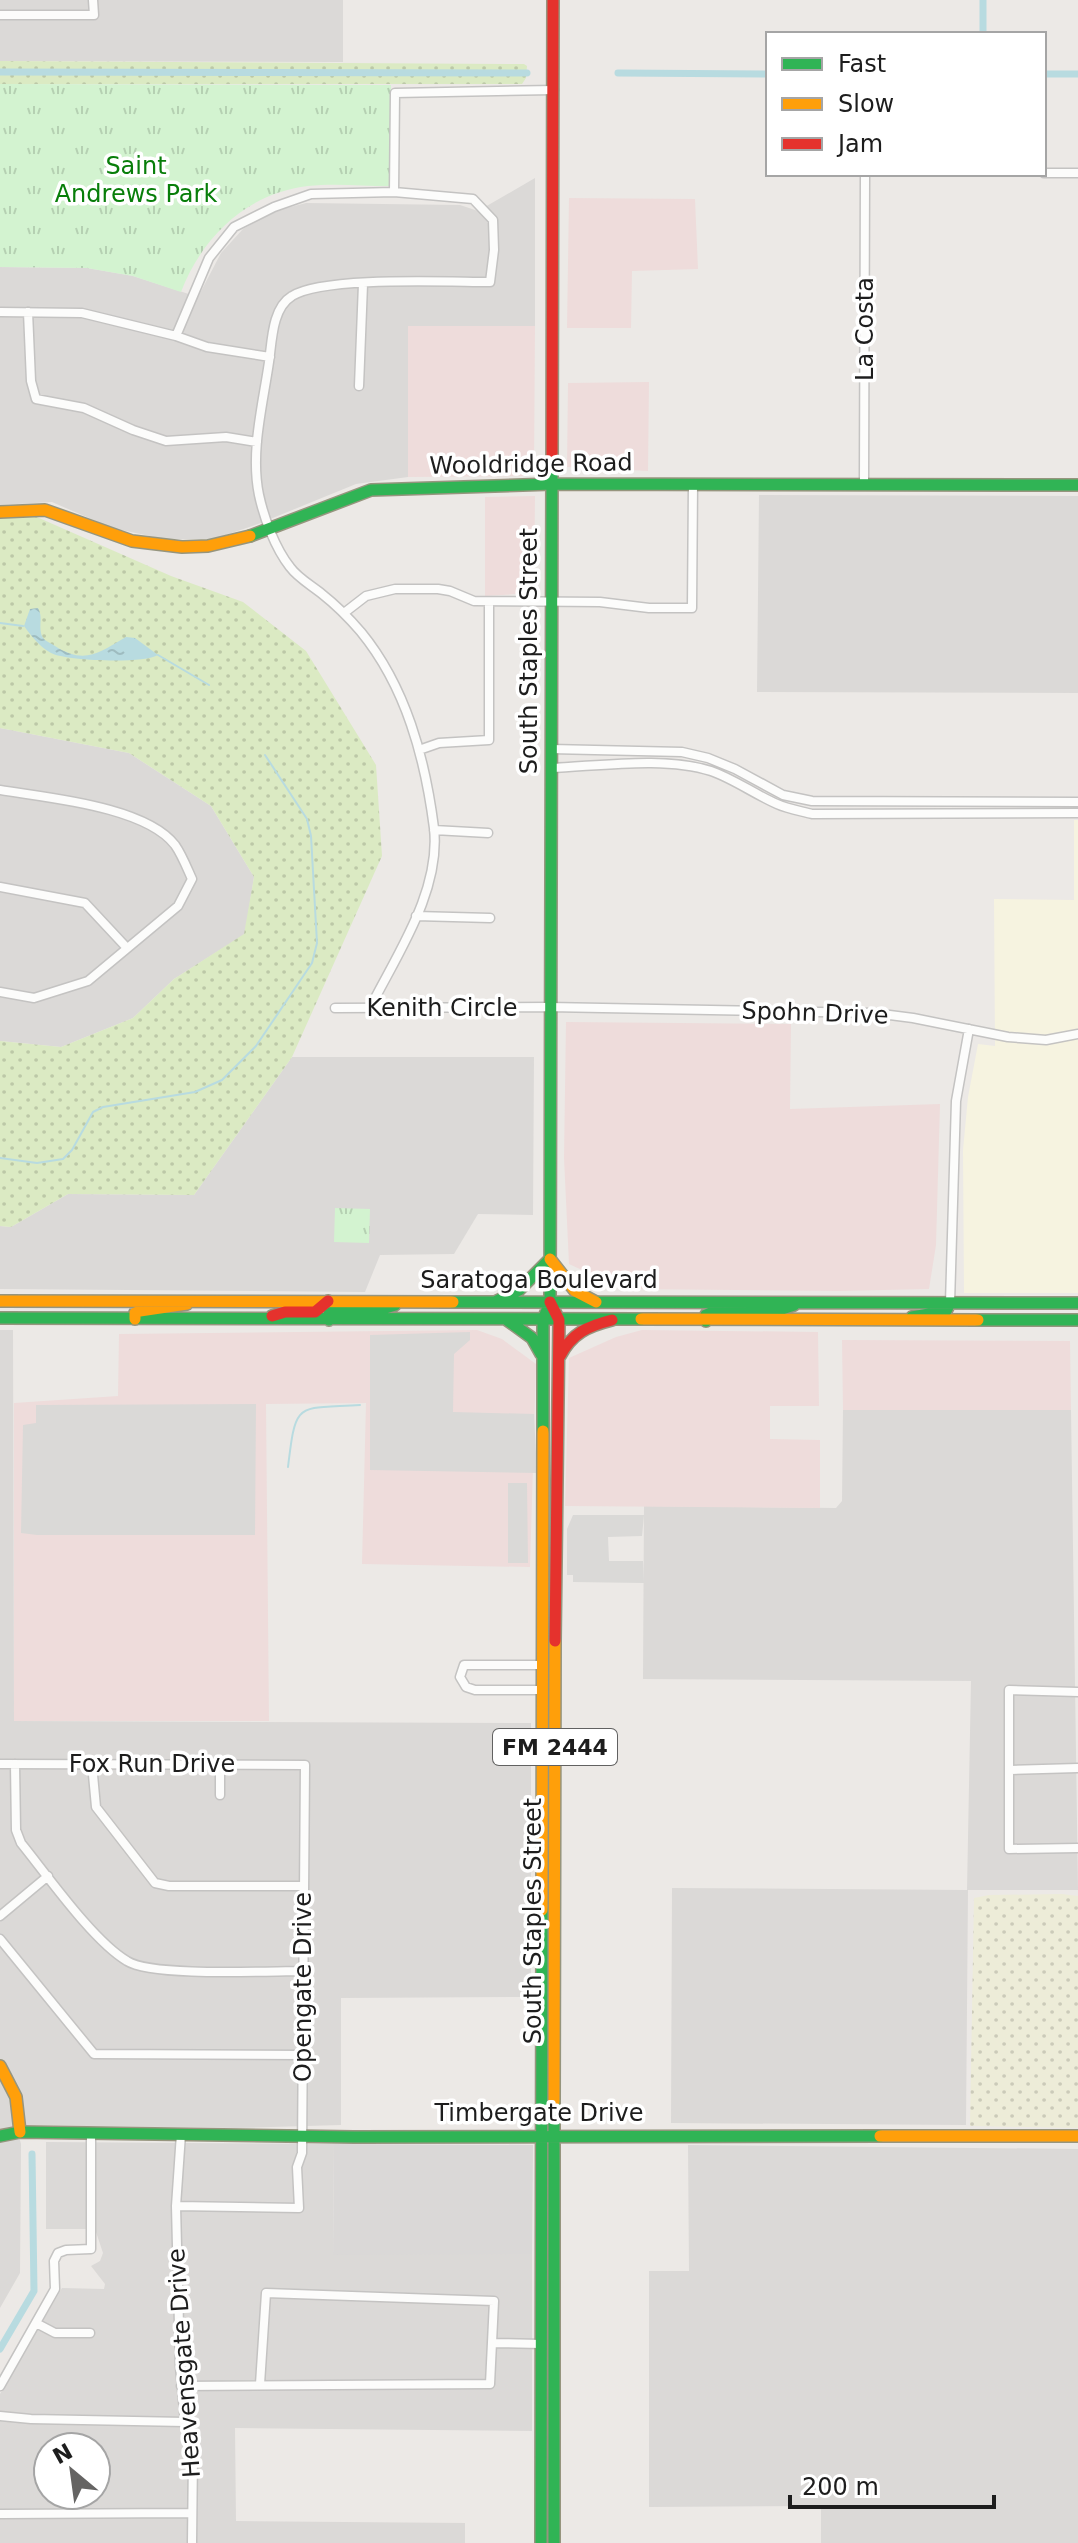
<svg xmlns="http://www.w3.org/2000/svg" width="1078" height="2543" viewBox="0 0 1078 2543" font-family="'DejaVu Sans',sans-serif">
  <defs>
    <pattern id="farmland-dots" width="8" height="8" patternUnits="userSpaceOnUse" patternTransform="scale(2)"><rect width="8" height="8" fill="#edecd8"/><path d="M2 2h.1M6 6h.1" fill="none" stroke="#cbcab9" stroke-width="1.8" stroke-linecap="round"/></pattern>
    <pattern id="grass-dots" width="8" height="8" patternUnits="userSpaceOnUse" patternTransform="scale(2)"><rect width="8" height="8" fill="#dbeac3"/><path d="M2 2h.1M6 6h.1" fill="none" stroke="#bcc8a7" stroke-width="1.8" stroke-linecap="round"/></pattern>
    <pattern id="park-tufts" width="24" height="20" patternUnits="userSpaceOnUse" patternTransform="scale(2)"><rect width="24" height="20" fill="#d3f3d0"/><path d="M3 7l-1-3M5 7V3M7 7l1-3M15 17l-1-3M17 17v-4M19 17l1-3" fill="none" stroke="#b5d0b2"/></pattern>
    <pattern id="water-ripples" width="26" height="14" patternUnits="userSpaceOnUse" patternTransform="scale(2)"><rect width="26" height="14" fill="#b8dbe0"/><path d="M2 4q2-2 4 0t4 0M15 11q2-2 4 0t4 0" fill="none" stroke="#9ebcc0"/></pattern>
  </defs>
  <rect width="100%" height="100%" fill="#ece9e6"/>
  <path fill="#dbd9d7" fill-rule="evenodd" d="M0 0H343V62L0 61Z
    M535 178V326H408V477L356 484 258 524 214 539H164L112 528 52 502 0 505V267L87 268 133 276 198 297 221 253 243 229 275 211 306 203 460 205 478 211Z
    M759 495 1078 496V693L757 692Z
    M0 728 129 753 211 806 254 877 245 934 174 979 133 1018 61 1047 0 1041Z
    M292 1057H534L533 1215 478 1214 454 1254 380 1255 365 1292 0 1289V1226L11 1227 68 1194 194 1195Z
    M0 1330H13L14 1721 531 1723V1997L341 1998V2125L237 2128 16 2125 21 2144 20 2273 0 2308Z
    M843 1410H1071L1078 1890H968L966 2125 671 2123 672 1888 967 1890 971 1681 643 1679 644 1506 836 1508 842 1501Z
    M46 2142 334 2144 333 2254H532V2431L235 2428 236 2521 465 2523V2543H0V2394L62 2288 104 2289 105 2284 91 2266 100 2261 103 2253 95 2229H46ZM48 2447H96V2495H48Z
    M688 2145 1078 2149V2543H821V2506L649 2507V2271H689Z"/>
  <path fill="#eedcdb" d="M569 198 695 199 698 269 632 271 631 328H567Z
    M408 326H535L534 471 527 476 408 477Z
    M649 382 648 471 567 467 568 383Z
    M535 496 534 593 485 596V497Z
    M566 1022 791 1024 790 1109 940 1104 936 1245 929 1289 838 1291 623 1289 569 1264 564 1158Z
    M477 1330 502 1339 536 1364 530 1567 362 1564 366 1403 266 1404 269 1721H14V1403L118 1396 119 1334Z
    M642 1330 818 1332 819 1406H770V1439L820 1440V1508L565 1506 569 1358 616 1337Z
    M842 1340 1070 1341 1071 1410H843Z"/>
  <path fill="#f6f3e0" d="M1074 820H1078V1293H964L963 1150 968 1097 978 1044 995 1046 994 899 1074 900Z"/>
  <path fill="#dad8d7" d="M334 2144 533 2145 532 2254 333 2255Z"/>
  <path fill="url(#farmland-dots)" d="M1062 1894 1078 1896V2128L970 2126 974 1898 989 1895Z"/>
  <path fill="url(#grass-dots)" d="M0 61 524 64 527 66 526 78 522 84H0Z
    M30 514 171 576 243 602 306 651 376 765 382 856 292 1057 194 1195 68 1194 11 1227 0 1226V1041L61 1047 133 1018 174 979 244 934 254 877 211 806 129 753 0 728V519Z"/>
  <path fill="url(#park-tufts)" d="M0 84 391 85 389 186C362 186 334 183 308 186 247 193 202 237 181 292L133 276 87 268 0 267Z
    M335 1208 370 1209 369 1243 334 1242Z"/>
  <path fill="#dad9d7" d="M470 1332V1340L454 1354 453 1412 534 1414 537 1473 370 1470V1335Z
    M256 1404 255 1535H37L21 1533 23 1425 36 1423V1405Z
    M508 1483H527L528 1563H508Z
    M573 1515H644L642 1536 608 1537 609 1561H643L644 1583 573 1582V1575H567V1529Z"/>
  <path fill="url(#water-ripples)" d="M38 608C43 617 39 623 41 633 42 640 49 642 55 646 85 665 98 653 126 637L135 638 158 655C144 664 66 661 51 653 40 647 31 636 24 626L30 609Z"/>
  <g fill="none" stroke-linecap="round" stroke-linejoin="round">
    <path stroke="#b8dbe0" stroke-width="2" d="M0 623 23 626
      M158 655 209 685
      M0 1158 37 1163 63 1159 72 1150 93 1112 103 1107 195 1092 222 1080 256 1046 312 963 317 943 311 836 307 819 265 755
      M288 1467C296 1400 296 1409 360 1405"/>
    <path stroke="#b8dbe0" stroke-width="7" d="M983 34V0
      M0 72 527 73
      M618 73 768 74
      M1044 74H1078
      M0 2349 34 2291 32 2154"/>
    <defs>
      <path id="street" d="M0 15H94L93 0
        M1044 173H1078
        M394 192 395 93 554 90
        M0 312 82 313 176 336 207 347 270 357
        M28 312 31 381 36 399 84 408 133 430 166 441 226 437 257 442
        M176 336 209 258 234 227 274 207 311 194 394 192 473 199 493 220 494 250 490 282C448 282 323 276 292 296 272 308 272 341 269 362 263 404 250 452 259 495 264 518 275 548 290 567 298 578 311 585 322 594 336 605 349 618 361 632 406 687 425 758 434 828 441 891 397 954 370 1008
        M359 386 363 284
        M864 484 865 174
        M344 613 366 596 395 589H438L450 591 474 601 600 602 649 608H692L693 484
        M551 749 682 752 708 758 735 769 783 795 812 801 1078 802
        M419 750 439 743 489 740V602
        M551 768C600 766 665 756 711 771 734 779 754 794 777 804 788 809 801 811 812 814L1078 813
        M0 790C47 798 145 806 175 845 182 855 187 868 192 879L178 906 88 981 34 998 0 992
        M434 830 488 833
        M0 887 85 903 127 948
        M416 916 490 918
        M335 1008 549 1007 874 1013 913 1018 1008 1037 1046 1040 1078 1034
        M950 1303 956 1101 969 1029
        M542 1690H475L466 1687 460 1677 464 1665H542
        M1078 1692 1009 1690V1849L1078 1848
        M0 1764 305 1765 302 2153 297 2167 299 2208 176 2206
        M15 1764 16 1830 21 1843C47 1875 93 1941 127 1961 152 1977 267 1971 303 1971
        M92 1764 96 1807 155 1883 169 1886H303
        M220 1764V1795
        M1011 1770 1078 1768
        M0 1916 48 1876
        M0 1939 94 2054 303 2055
        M181 2134 176 2206 180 2366 185 2422 193 2455 192 2543
        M36 2323 55 2333H90
        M494 2343 541 2344
        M0 2386 55 2289 54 2261 58 2253 66 2250 91 2249V2133
        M181 2386 490 2384 494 2301 266 2293 260 2384
        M0 2416 31 2419 185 2422
        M0 2514 191 2513"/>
      <path id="fast" d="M250 536 371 490 552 484 1078 485
        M453 1302 1078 1303
        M495 1302 519 1290 550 1259
        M912 1317 946 1311 950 1303
        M0 1318 641 1319
        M329 1320V1314L335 1310H379L395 1305
        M507 1320 532 1338 541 1354
        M978 1320H1078
        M706 1321V1315L715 1311H776L794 1305
        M543 1431V1320L550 1302 552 465
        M0 2136 20 2132 354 2137 880 2136
        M541 2543 542 1910
        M554 2543V2102"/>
      <path id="slow" d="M0 512 45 510 132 541 182 547 208 546 250 536
        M550 1259 575 1291 596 1302
        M0 1301 453 1302
        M135 1319V1313L140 1311 187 1304
        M641 1319 978 1320
        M542 1910 543 1431
        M0 2066 16 2097 20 2132
        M554 2102 555 1641
        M880 2136H1078"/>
      <path id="jam" d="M552 465 553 0
        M550 1302 559 1320 555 1641
        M272 1316 285 1312H315L328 1301
        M560 1356C572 1333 588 1326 612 1320"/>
    </defs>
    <use href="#street" stroke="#c4c3c2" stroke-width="11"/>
    <use href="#fast" stroke="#96957e" stroke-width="14"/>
    <use href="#slow" stroke="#96957e" stroke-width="14"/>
    <use href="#jam" stroke="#96957e" stroke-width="14"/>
    <use href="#street" stroke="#fcfcfb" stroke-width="8"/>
    <use href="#fast" stroke="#30b455" stroke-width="11"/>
    <use href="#slow" stroke="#ff9f0a" stroke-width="11"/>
    <use href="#jam" stroke="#e5322d" stroke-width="11"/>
  </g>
  <g text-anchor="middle" stroke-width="7" stroke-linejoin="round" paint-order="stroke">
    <rect fill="#fff" stroke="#616161" stroke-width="2" x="493" y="1729" width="124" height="36" rx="6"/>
    <g font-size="22" font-weight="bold" fill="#1d1d1d">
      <text x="555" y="1755">FM 2444</text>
    </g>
    <g font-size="24" fill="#087e0a" stroke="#fff">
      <text x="136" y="174">Saint<tspan x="136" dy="28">Andrews Park</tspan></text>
    </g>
    <g font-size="24" fill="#1d1d1d" stroke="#fff">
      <text transform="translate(865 329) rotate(-90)" y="8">La Costa</text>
      <text transform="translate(531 464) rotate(-1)" y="8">Wooldridge Road</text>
      <text transform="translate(529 651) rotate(-90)" y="8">South Staples Street</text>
      <text x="442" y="1016">Kenith Circle</text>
      <text transform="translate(815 1013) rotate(2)" y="8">Spohn Drive</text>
      <text x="539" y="1288">Saratoga Boulevard</text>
      <text x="152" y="1772">Fox Run Drive</text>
      <text transform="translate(533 1921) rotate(-90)" y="8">South Staples Street</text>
      <text transform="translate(303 1987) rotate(-90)" y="8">Opengate Drive</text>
      <text x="539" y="2121">Timbergate Drive</text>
      <text transform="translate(184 2363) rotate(-94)" y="8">Heavensgate Drive</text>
    </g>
  </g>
  <rect x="766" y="32" width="280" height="144" fill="#ffffff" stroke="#a5a5a5" stroke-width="2"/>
  <rect x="782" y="58" width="40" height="12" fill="#30b455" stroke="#a5a5a5" stroke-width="2"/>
  <text x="838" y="72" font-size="24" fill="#1d1d1d">Fast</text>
  <rect x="782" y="98" width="40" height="12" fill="#ff9f0a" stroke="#a5a5a5" stroke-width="2"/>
  <text x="838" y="112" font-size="24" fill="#1d1d1d">Slow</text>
  <rect x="782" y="138" width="40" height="12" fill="#e5322d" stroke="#a5a5a5" stroke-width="2"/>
  <text x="838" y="152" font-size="24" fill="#1d1d1d">Jam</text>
  <g transform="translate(72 2471) rotate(331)"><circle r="38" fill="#ffffff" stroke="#a5a5a5" stroke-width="2"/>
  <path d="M0-6L14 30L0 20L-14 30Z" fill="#656463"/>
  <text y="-12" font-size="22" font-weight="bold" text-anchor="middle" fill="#1d1d1d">N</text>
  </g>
  <path d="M790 2495v12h204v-12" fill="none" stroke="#1d1d1d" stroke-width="4"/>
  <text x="802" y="2495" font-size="24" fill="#1d1d1d" stroke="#ffffff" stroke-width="6" paint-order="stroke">200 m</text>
</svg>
